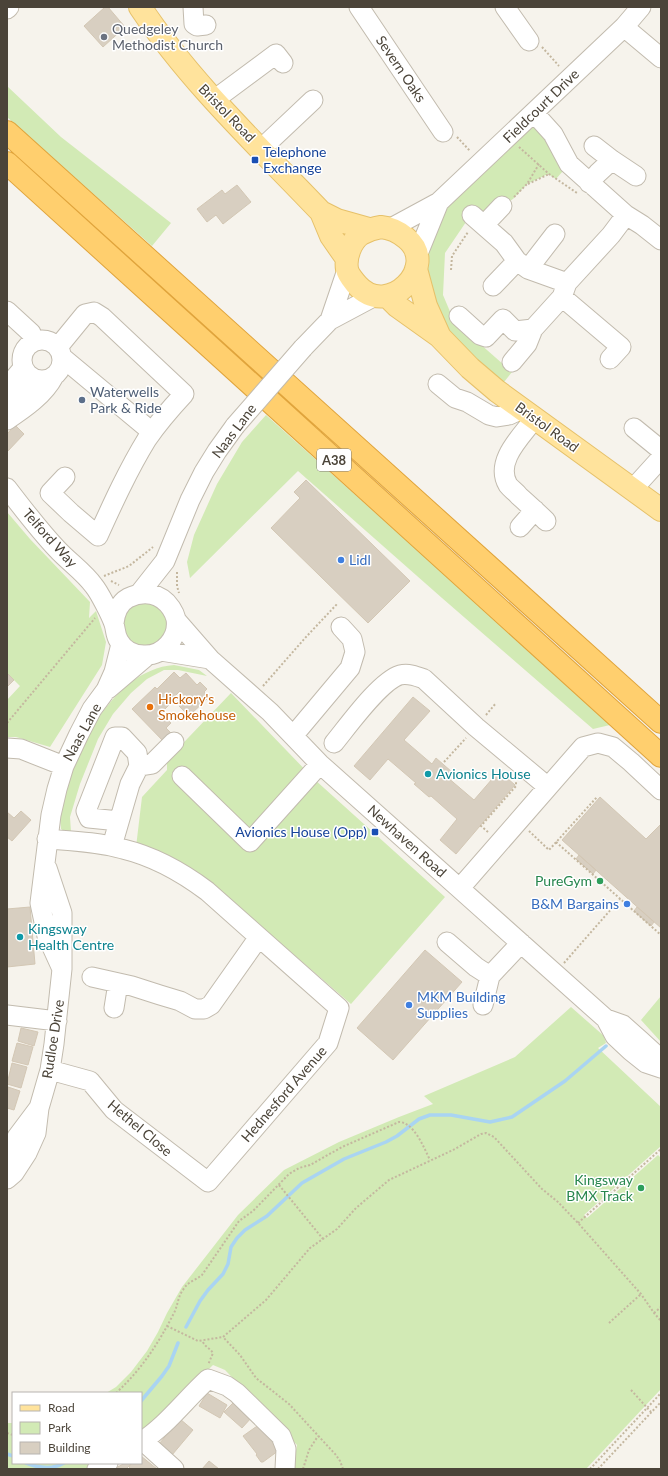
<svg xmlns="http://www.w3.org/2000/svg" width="668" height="1476" viewBox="0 0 668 1476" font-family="Lato,sans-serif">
  <rect width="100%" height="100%" fill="#f6f3ec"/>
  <path fill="#d2eab5" d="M7 86 61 137 171 223 152 246 7 117Z
    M534 113 569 164 556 179 548 174 527 184 513 199 502 206 466 222 445 253 443 295 454 321 512 372 497 391 439 336 417 256 439 202Z
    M266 415 454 583 610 725 593 729 442 598 298 471 190 578 187 562 194 535 217 484 242 442Z
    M7 512 30 539 90 602 89 618 96 611 106 642 102 665 50 747 16 737H7V700L20 686 7 673Z
    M139 601C162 603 166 607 169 629L155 646 133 645 123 633 122 617 126 610Z
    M174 665 199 670 207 676 178 670H164L147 679 131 693 113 714 98 739 80 784 70 817 71 832H66L61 829C61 824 59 818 60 813 65 771 95 710 130 683 143 673 158 666 174 665Z
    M231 693 314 779 445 897 351 1004 211 883 136 847 142 797 167 770V760Z
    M661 996V1042L641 1020Z
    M571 1007 604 1036 606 1043 598 1048 661 1107V1146L584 1215 587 1218 658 1155 661 1158V1389L586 1469H293L297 1445 225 1370 213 1365 141 1436V1393H106L116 1387 131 1372 147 1351 158 1332 167 1313 182 1287 238 1215 284 1170 339 1142 399 1117 433 1104 424 1096 515 1057Z
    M7 1423H13V1463H99L86 1469H7Z"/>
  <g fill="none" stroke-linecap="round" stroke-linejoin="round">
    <path stroke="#a9d4f2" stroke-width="3.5" d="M186 1327 200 1301 208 1290 223 1274 228 1264 231 1247 237 1238 245 1230 267 1216 302 1183 344 1159 386 1142 397 1136 419 1119 430 1115H451L490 1122 512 1117 565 1081 606 1046
      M141 1401 162 1376 169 1366 178 1343
      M7 1454 13 1456
      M26 1463C39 1468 52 1470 64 1463"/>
  </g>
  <path fill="#d8cfc1" stroke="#d3c7b4" d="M105 7H108L125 27 103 47 84 26Z
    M237 185 251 202 223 224 216 215 207 222 197 209 222 190 225 194Z
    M15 425 24 434 7 452V434Z
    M306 480 410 581 368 623 271 528 300 498 294 492Z
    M174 672 180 678 186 673 197 685 200 682 207 689 204 692 209 697 189 716 179 706 187 699 180 691 170 701 171 703 161 713 171 723 166 728 173 735 165 743 132 709 155 687 157 689Z
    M7 673 14 680 7 687Z
    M413 697 430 711 404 740 432 764 436 758 452 772 447 777 474 800 499 771 515 785 456 854 440 840 457 819 431 796 429 797 414 784 416 783 388 759 370 780 354 766Z
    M600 797 646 839 661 824V928L562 840Z
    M21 811 31 820 12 841 7 837V812L14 818Z
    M579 855 596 870 593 874 576 859Z
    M30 907 35 964 7 967V909Z
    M637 907 654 922 651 926 634 911Z
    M425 950 462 982 393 1060 357 1028Z
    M21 1028 38 1032 34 1046 18 1041Z
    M17 1043 33 1047 28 1065 12 1061Z
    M12 1063 27 1067 21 1088 7 1084Z
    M8 1087 20 1091 14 1110 7 1108Z
    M207 1393 227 1405 220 1418 199 1406Z
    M235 1401 252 1417 242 1428 224 1412Z
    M180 1419 193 1430 172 1455 159 1444Z
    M260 1424 276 1443 274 1444 278 1451 263 1462H261L256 1455 257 1454 243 1436Z
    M141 1456 157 1469H131L129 1467 132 1463H141Z
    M209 1461 219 1469H202Z
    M125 1463H132L126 1469H114Z"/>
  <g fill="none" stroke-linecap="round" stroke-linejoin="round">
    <defs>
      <path id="minor" d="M193 7 194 24 197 26 206 25
        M359 7 443 132
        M505 7 529 41
        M7 9 9 7
        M624 27 661 58
        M214 100 276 54 283 63
        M534 113 553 134 569 164 626 215 642 225 661 240
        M594 146 612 160 636 176
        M261 149 313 100
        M589 183 598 173 612 160
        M472 215 504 243 517 261 528 269 567 283
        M484 225 502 206
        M391 228 439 202 624 27 641 7
        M417 256 439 202
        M528 269 555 234
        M493 286 517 261
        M562 297 621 347 610 359
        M7 311 31 333 34 341
        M459 316 480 335 486 337 503 319 515 331 533 329
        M330 320 347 270
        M22 360a20 20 0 1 1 40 0a20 20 0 1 1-40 0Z
        M58 347 85 314 94 312 102 317 184 394C171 408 158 423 147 439 128 470 113 503 98 536L71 513 50 493 65 477
        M303 348 330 320 375 296
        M63 358 152 432
        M512 362 527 344 533 329 562 297 567 283 611 235 626 215
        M438 384 455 398 467 402 489 415 497 417 509 415 522 409
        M7 387 23 368
        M7 407 35 379
        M535 418C522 436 494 461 508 485 511 489 516 492 519 496 528 504 537 512 546 521
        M7 420C25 408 44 395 54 376
        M634 428 661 450
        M7 488C23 509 39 530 57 549 69 562 84 572 94 586 99 592 111 615 114 624 116 630 115 635 119 641 124 650 134 655 144 655 163 656 179 638 176 619 175 615 173 611 171 608 161 593 144 590 128 598 119 603 115 614 114 623
        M632 490 661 458
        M520 527 535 510
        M139 594 165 561 190 500 204 472 217 451 235 426
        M176 620 210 659 270 712 320 764 606 1019 615 1036 631 1051 646 1063 661 1068
        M161 651 210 659
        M108 689 148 655
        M293 736 350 668 355 652 352 639 341 627
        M334 743C348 726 380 681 400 675 409 673 416 676 424 679L476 727 548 787 460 888
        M7 748 21 749 64 766
        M139 766 152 764 174 742
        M182 776 250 842 320 764
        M548 787 583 747 598 743 613 747 631 762 661 790
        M47 839C72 841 98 842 123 849 152 856 183 873 207 891L339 1008 328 1043 208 1182 114 1110 90 1081 50 1070
        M112 846 130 784 139 766 137 753 122 737H115L86 811 89 818 119 821
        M447 942 476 967 490 976
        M62 969 47 936 40 903 51 815 57 789 64 766 79 734 92 709 106 690 114 672 121 644
        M92 977 132 986 160 995 180 1001 195 1009H204L211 1005 259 937
        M483 1005 490 976 521 943
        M114 1008 118 983
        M7 1015 57 1021
        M606 1019 623 1025 641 1041 654 1053 661 1068
        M7 1157 17 1137 38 1109
        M7 1179 14 1173 27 1153 36 1133 39 1108 50 1070 54 1044 62 969V913L47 868
        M143 1441 174 1469
        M141 1442C167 1425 185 1400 208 1379L227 1386 237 1393 281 1436 286 1449 285 1469
        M97 1469 108 1463"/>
      <path id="major" d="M140 7C191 83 258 146 321 212L337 220 369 229
        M321 212 331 236 347 259
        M381 227C391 228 398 231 406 238 441 266 388 320 357 285 353 280 348 275 347 269 345 257 351 241 361 234 368 230 374 228 381 227Z
        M416 269 426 306 439 335
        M387 296 397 306 439 336 470 368 497 391 661 510"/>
      <path id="highway" d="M7 132 661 722
        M7 163 661 756"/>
    </defs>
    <use href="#minor" stroke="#c2bbae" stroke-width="21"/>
    <use href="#major" stroke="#e6c16a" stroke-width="24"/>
    <use href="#highway" stroke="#e0a43c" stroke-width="24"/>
    <path stroke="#c4b79f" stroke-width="2" stroke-dasharray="2 2" stroke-linecap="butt" d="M542 47 559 66
      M457 137 470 151
      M519 147 549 174 577 193
      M528 184 549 174
      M514 197 527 184 539 164
      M451 270 452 256 468 232
      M177 572V586L179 593
      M104 576 129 566 153 547
      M111 581 119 585
      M263 686 306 637 338 603
      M486 715 496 703
      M7 723 95 618
      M444 762 466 738
      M529 831 549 850 597 797
      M488 832 481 826 516 786V781
      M556 842 661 935
      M564 963 620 899
      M279 1185 323 1239
      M578 1223 661 1149
      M661 1274V1276
      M654 1313 661 1307
      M609 1323 641 1294
      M167 1326 198 1341 223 1337
      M203 1342C205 1347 210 1348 213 1353L208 1365
      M631 1390 651 1412
      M116 1393C142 1369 158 1344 174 1313 178 1305 178 1296 183 1290 187 1282 196 1280 202 1275L239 1221 253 1211 289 1174 299 1168 310 1165 342 1147 399 1122C414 1122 424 1148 430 1160
      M7 1433 13 1435
      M303 1469 309 1450 318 1436
      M343 1469 340 1461 336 1455 323 1441 289 1404 256 1378 240 1355 223 1337 266 1300 310 1248 337 1229 356 1208 389 1180 453 1150 481 1134 486 1133 494 1137 542 1189 558 1202 578 1223 641 1294 654 1313 661 1321
      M590 1469 661 1393
      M598 1469 661 1402"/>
    <use href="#minor" stroke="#fff" stroke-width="19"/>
    <use href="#major" stroke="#ffe39c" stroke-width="22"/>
    <use href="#highway" stroke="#ffcf6e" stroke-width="22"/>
    <defs>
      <path id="minor-bridge" d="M235 426 303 348"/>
    </defs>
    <use href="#minor-bridge" stroke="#c2bbae" stroke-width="21" stroke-linecap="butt"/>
    <use href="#minor-bridge" stroke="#fff" stroke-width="19"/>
  </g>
  <circle fill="#6b7280" stroke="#fff" stroke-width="1.5" cx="104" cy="37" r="4"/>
  <g fill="#1a4fb4" stroke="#fff" stroke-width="1.5">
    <rect x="251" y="156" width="8" height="8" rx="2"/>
    <rect x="371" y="828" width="8" height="8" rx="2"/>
  </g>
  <circle fill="#5c6f8a" stroke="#fff" stroke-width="1.5" cx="82" cy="400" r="4"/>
  <g fill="#3f7fe0" stroke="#fff" stroke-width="1.5">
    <circle cx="341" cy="560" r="4"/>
    <circle cx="627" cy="904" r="4"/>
    <circle cx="409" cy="1005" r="4"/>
  </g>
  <circle fill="#e8710a" stroke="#fff" stroke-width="1.5" cx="150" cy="707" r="4"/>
  <g fill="#0f9aa8" stroke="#fff" stroke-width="1.5">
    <circle cx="428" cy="774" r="4"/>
    <circle cx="20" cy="937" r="4"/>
  </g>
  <g fill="#2e9e5b" stroke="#fff" stroke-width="1.5">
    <circle cx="600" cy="881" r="4"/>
    <circle cx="641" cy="1188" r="4"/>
  </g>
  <g text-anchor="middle" stroke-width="3" stroke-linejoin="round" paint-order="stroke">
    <rect fill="#fff" stroke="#817c74" stroke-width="1" x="317" y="449" width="34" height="22" rx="3"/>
    <g font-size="13" font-weight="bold" fill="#4b4439">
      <text x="334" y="465">A38</text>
    </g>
    <g font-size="14" fill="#5b616d" stroke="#fff" text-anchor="start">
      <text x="112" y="34">Quedgeley<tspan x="112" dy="16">Methodist Church</tspan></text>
    </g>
    <g font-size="14" fill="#4b4439" stroke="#fff">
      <text transform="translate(401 69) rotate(56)" y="5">Severn Oaks</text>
      <text transform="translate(541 106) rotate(-44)" y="5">Fieldcourt Drive</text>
      <text transform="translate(227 113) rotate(46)" y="5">Bristol Road</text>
      <text transform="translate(547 427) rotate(36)" y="5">Bristol Road</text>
      <text transform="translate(234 431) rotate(-53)" y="5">Naas Lane</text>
      <text transform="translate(50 538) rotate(48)" y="5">Telford Way</text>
      <text transform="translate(82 732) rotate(-61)" y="5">Naas Lane</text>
      <text transform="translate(407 841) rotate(42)" y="5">Newhaven Road</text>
      <text transform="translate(53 1039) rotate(-81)" y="5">Rudloe Drive</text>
      <text transform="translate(284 1094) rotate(-49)" y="5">Hednesford Avenue</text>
      <text transform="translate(140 1128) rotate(40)" y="5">Hethel Close</text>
    </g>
    <g font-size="14" fill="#164399" stroke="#fff" text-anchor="start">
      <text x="263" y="157">Telephone<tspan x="263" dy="16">Exchange</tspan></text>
      <text x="367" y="837" text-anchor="end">Avionics House (Opp)</text>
    </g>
    <g font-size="14" fill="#4e5e75" stroke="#fff" text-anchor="start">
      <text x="90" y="397">Waterwells<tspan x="90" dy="16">Park &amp; Ride</tspan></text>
    </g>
    <g font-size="14" fill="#366cbe" stroke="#fff" text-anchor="start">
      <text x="349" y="565">Lidl</text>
      <text x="619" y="909" text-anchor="end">B&amp;M Bargains</text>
      <text x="417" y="1002">MKM Building<tspan x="417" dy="16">Supplies</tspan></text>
    </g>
    <g font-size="14" fill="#c56008" stroke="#fff" text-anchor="start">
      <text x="158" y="704">Hickory's<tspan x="158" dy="16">Smokehouse</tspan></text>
    </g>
    <g font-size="14" fill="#0d838f" stroke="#fff" text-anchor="start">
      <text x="436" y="779">Avionics House</text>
      <text x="28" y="934">Kingsway<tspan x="28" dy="16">Health Centre</tspan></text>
    </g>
    <g font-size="14" fill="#27864d" stroke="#fff" text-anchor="end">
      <text x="592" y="886">PureGym</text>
      <text x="633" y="1185">Kingsway<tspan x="633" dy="16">BMX Track</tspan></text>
    </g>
  </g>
  <rect width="668" height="1476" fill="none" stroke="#4b4439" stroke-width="16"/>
  <rect x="12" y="1392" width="130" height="72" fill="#ffffff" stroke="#b7b4b0"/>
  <rect x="20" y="1405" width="20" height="6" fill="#ffe39c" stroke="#b7b4b0"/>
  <text x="48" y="1412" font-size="12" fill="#4b4439">Road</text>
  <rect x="20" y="1422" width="20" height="12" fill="#d2eab5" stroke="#b7b4b0"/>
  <text x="48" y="1432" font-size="12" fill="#4b4439">Park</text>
  <rect x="20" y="1442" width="20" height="12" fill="#d8cfc1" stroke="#b7b4b0"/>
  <text x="48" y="1452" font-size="12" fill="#4b4439">Building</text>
</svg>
